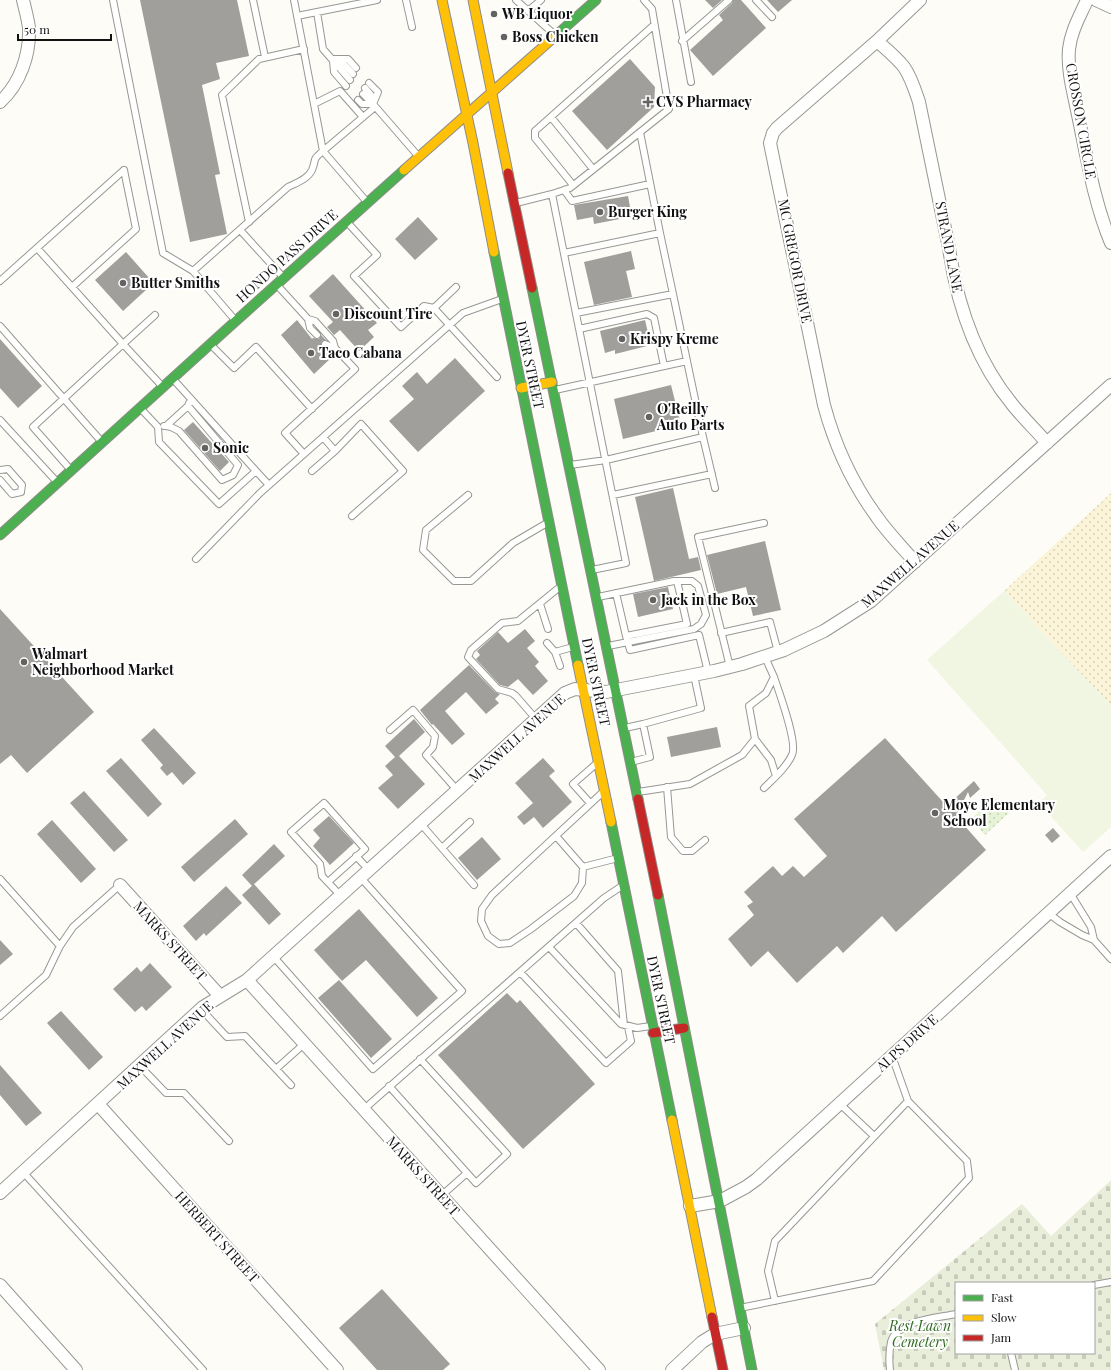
<svg xmlns="http://www.w3.org/2000/svg" width="1111" height="1370" viewBox="0 0 1111 1370" font-family="'Playfair Display',serif">
  <defs>
    <pattern id="sand-dots" width="8" height="8" patternUnits="userSpaceOnUse"><rect width="8" height="8" fill="#fcf4d9"/><path d="M2 2h.1M6 6h.1" fill="none" stroke="#d7d0b9" stroke-width="1.8" stroke-linecap="round"/></pattern>
    <pattern id="cemetery-stones" width="16" height="16" patternUnits="userSpaceOnUse"><rect width="16" height="16" fill="#e9eedb"/><path d="M2 7V4a2 2 0 0 1 4 0v3zM10 15v-3a2 2 0 0 1 4 0v3z" fill="#c7cbbb"/></pattern>
    <pattern id="park-dots" width="8" height="8" patternUnits="userSpaceOnUse"><rect width="8" height="8" fill="#e7f3d7"/><path d="M2 2h.1M6 6h.1" fill="none" stroke="#c5cfb8" stroke-width="1.8" stroke-linecap="round"/></pattern>
  </defs>
  <rect width="100%" height="100%" fill="#fdfcf7"/>
  <path fill="url(#sand-dots)" d="M1111 493V706L1004 591Z"/>
  <path fill="url(#cemetery-stones)" fill-rule="evenodd" d="M1111 1180V1370H884L875 1324 1022 1204 1051 1236ZM956 1283H1094V1353H956Z"/>
  <path fill="url(#park-dots)" d="M994 797 1009 813 985 835 971 819Z"/>
  <path fill="#f0f6e1" d="M1004 591 1111 706V827L1083 852 1039 803 1047 795 927 660Z"/>
  <path fill="#a19f9c" d="M140 0H237L249 56 216 63 220 79 202 85 220 174 215 175 227 234 190 242Z
    M705 0H722L713 8Z
    M733 0H741L766 28 713 76 690 50 723 20 719 15 732 3Z
    M767 0H792L778 12Z
    M630 59 655 87 654 107 607 150 572 111Z
    M628 196 630 207 624 208 625 218 594 224 593 217 577 220 574 205Z
    M418 217 438 239 415 260 395 239Z
    M631 251 635 269 626 271 632 297 594 305 584 262Z
    M126 252 150 279 142 286 146 290 123 311 95 280Z
    M333 274 377 323 368 330 374 337 359 351 340 330 334 335 327 327 333 322 309 296Z
    M297 320 312 339 313 338 319 339 321 335 326 340 322 341 321 345 331 358 314 374 281 335Z
    M645 320 651 345 615 354V350L605 353 600 331Z
    M0 339 42 386 18 408 0 388Z
    M455 358 485 391 418 452 389 421 414 399 402 386 417 372 427 384Z
    M671 385 681 425 623 439 614 399Z
    M193 422 229 462 220 471 184 430Z
    M673 488 689 559 698 557 701 570 654 581 635 497Z
    M765 541 781 610 753 616 746 587 717 594 707 555Z
    M668 587 673 609 638 617 633 594Z
    M0 609 94 712 27 773 11 755 0 764Z
    M525 629 535 641 527 648 539 662 535 666 548 681 533 695 518 679 508 687 500 685 476 659 480 655 477 651 498 632 508 643Z
    M469 665 495 692 500 694 495 699 499 703 486 714 466 692 445 711 465 734 452 745 433 724 432 725 420 710Z
    M414 719 425 732 399 756 425 784 398 809 378 788 393 775 385 766 395 757 385 746Z
    M717 727 721 747 671 757 667 737Z
    M154 728 196 773 183 785 172 772 167 776 160 768 163 765 141 740Z
    M885 738 944 803 952 801 974 781 980 789 970 798 968 792 956 816 986 850 896 932 882 916 843 953 837 946 797 983 768 951 751 967 728 939 754 915 747 906 753 902 744 892 773 866 782 876 793 866 804 877 827 856 794 819Z
    M121 758 162 804 148 817 106 771Z
    M543 758 555 771 549 776 572 802 543 828 534 817 524 825 517 817 533 803 515 783Z
    M84 791 128 840 114 852 70 803Z
    M329 816 354 843 330 865 313 846 320 838 313 830Z
    M235 819 248 834 194 882 181 867Z
    M52 820 96 869 81 883 37 834Z
    M1053 828 1060 836 1052 843 1045 835Z
    M482 837 501 859 477 880 458 858Z
    M274 844 285 856 252 886 242 875Z
    M254 884 281 914 269 925 242 895Z
    M226 886 242 903 206 936 204 933 196 941 183 926Z
    M359 909 438 998 417 1017 366 960 342 981 314 950Z
    M0 940 13 954 0 965Z
    M150 963 172 987 146 1011 142 1006 135 1012 113 989 137 967 141 972Z
    M339 980 392 1039 371 1058 318 998Z
    M507 993 517 1003 520 1000 595 1084 523 1149 438 1055Z
    M61 1011 103 1057 89 1070 47 1023Z
    M0 1065 42 1113 26 1126 0 1095Z
    M382 1289 450 1364 443 1370H377L339 1328Z"/>
  <g fill="none" stroke-linecap="round" stroke-linejoin="round">
    <defs>
      <path id="lane" d="M113 0 163 253 193 271
        M253 0 265 57
        M294 0 323 151 375 107
        M406 0 412 27
        M516 0 555 35
        M676 0 691 82
        M756 0 772 17
        M528 11 541 0
        M317 12 323 49 350 80
        M297 16 377 0
        M682 41 729 0
        M332 59H348L356 68
        M333 61 334 72 346 86
        M336 61 344 64 353 74
        M369 83 378 92 373 104
        M365 88 371 95 373 102
        M363 94 373 104 419 157
        M358 100 362 104H373
        M314 104 340 91 363 117
        M551 117 593 169
        M573 185 535 138V131L654 25
        M564 190 572 201 650 184
        M552 194 570 188 669 109 652 9 644 0
        M516 203 552 194 626 563 592 570
        M249 222 222 95 259 59 304 49
        M347 222 377 255 354 276 401 327 424 306 434 308
        M240 230 282 276
        M37 248 123 344 155 315
        M564 253 660 233 640 132
        M0 281 124 170
        M277 285 308 319 315 321 333 341 335 348 355 369 285 433 304 454
        M72 287 136 229 124 170
        M456 287 434 308 497 377
        M576 313 673 294 660 233
        M308 319 310 328 317 335
        M235 320 193 271 288 187C296 183 308 179 312 170 317 158 311 161 323 151L367 202
        M0 326 101 441
        M579 329 647 314 654 318 664 366
        M210 344 234 368 256 347 312 409
        M325 344 335 348
        M555 390 687 361 673 294
        M141 409 158 427 159 442 219 504 256 471 173 379
        M0 420 57 482
        M164 426H166L188 406 189 403
        M166 426 171 427 179 431 222 480 233 475 238 465 188 406
        M703 437 715 488
        M335 451 361 424 403 471 352 516
        M570 465 606 460 703 437 687 361
        M70 469 33 427 123 344 161 385
        M0 470 8 469 22 485 21 492
        M256 471 269 485
        M312 471 335 451 323 437
        M0 480 12 494 21 492
        M468 495 426 530 423 550 454 581H471L513 543 547 523
        M613 495 712 474
        M196 559 260 493 463 313 502 299
        M677 581 687 624 626 636 630 650 699 635 708 672
        M616 593 626 636
        M598 597 674 581H692L698 586 706 615 701 624 694 629 608 646
        M540 604 548 629
        M721 633 770 622 778 652
        M547 643 555 652
        M560 666 555 652 573 647
        M730 667 698 537 764 523
        M536 719 516 696 512 693 498 689 468 657 471 650 502 623 518 621 561 586
        M625 728 643 724
        M390 730 413 710 435 736 433 747 426 755 457 790
        M755 739 771 760 776 776
        M631 762 650 757 643 724 701 708 694 675
        M667 787 671 837 683 851H692L705 840
        M764 788C774 778 786 768 792 755 798 743 779 692 774 677
        M603 792 492 895 482 909 481 921 488 936 499 944 510 943 531 929 574 896 582 883 583 867 618 858
        M638 792 690 784 742 755 755 739 749 706 766 693 774 677 765 657
        M590 803 573 784 596 764
        M421 824 474 885
        M556 836 583 867
        M442 848 470 822
        M356 856 369 870
        M0 879 60 946
        M328 882 365 849 324 803 291 832 320 864 322 876 341 896
        M1070 893 1091 927 1094 940
        M1048 913 1060 922 1082 935 1094 940 1111 959
        M576 923 618 971 624 1025
        M549 947 621 1024 637 1028 651 1026
        M273 956 373 1069 462 991 361 878
        M520 972 606 1063 631 1041 628 1027
        M201 1009 227 1037 245 1036 291 1085
        M0 1016 46 975 60 946 73 927 120 885
        M892 1056 908 1101
        M420 1059 507 1154 476 1183 467 1173
        M140 1066 166 1093H184L229 1141
        M276 1069 304 1044
        M389 1086 467 1173 441 1196
        M840 1104 874 1136
        M363 1110 604 898 622 886
        M23 1172 203 1370
        M1094 1285 1111 1282
        M740 1308 873 1281 969 1178 967 1161 908 1101 775 1241 768 1271 775 1301
        M1011 1353 1015 1370
        M890 1370C889 1361 889 1351 891 1342 897 1320 937 1318 956 1314"/>
      <path id="street" d="M1087 0C1080 16 1071 31 1069 49 1067 71 1074 94 1078 115 1087 158 1094 202 1111 243
        M1096 0 1111 7
        M877 41C886 49 896 57 904 67 911 77 915 90 919 102L949 248C957 304 976 360 1012 404 1023 418 1036 430 1047 443
        M0 102C20 84 30 55 29 28 28 19 25 9 23 0
        M915 562C902 547 888 533 877 517 852 483 835 446 824 405L770 143 773 133 777 128 877 41 920 0
        M120 885 220 996
        M247 980 599 1370
        M98 1104 337 1370
        M0 1193 203 1007 247 980 565 693 575 689 606 692 714 671 742 664 784 650 824 631 871 601 1111 385
        M690 1206 720 1201 746 1187 757 1179 1111 856
        M0 1285 76 1370
        M672 1370 702 1342 715 1334 744 1328"/>
      <path id="fast" d="M552 39 596 0
        M494 252 578 665
        M532 288 638 799
        M0 535 228 328 404 170
        M611 822 672 1120
        M658 895 752 1370"/>
      <path id="slow" d="M442 0 473 143 494 252
        M473 0 508 173
        M404 170 552 39
        M521 388 552 382
        M578 665 611 822
        M672 1120 712 1317"/>
      <path id="jam" d="M508 173 532 288
        M638 799 658 895
        M653 1033 684 1028
        M712 1317 723 1370"/>
    </defs>
    <use href="#lane" stroke="#979795" stroke-width="8"/>
    <use href="#street" stroke="#979795" stroke-width="14"/>
    <use href="#fast" stroke="#8e8d8b" stroke-width="11"/>
    <use href="#slow" stroke="#8e8d8b" stroke-width="11"/>
    <use href="#jam" stroke="#8e8d8b" stroke-width="11"/>
    <use href="#lane" stroke="#fffffe" stroke-width="6"/>
    <use href="#street" stroke="#fffffe" stroke-width="12"/>
    <use href="#fast" stroke="#4caf50" stroke-width="9"/>
    <use href="#slow" stroke="#ffc107" stroke-width="9"/>
    <use href="#jam" stroke="#c62828" stroke-width="9"/>
  </g>
  <g fill="#646362" stroke="#fff" stroke-width="1.5">
    <circle cx="494" cy="14" r="4"/>
    <circle cx="504" cy="37" r="4"/>
    <path d="M646 96h4v4h4v4h-4v4h-4v-4h-4v-4h4z"/>
    <circle cx="600" cy="212" r="4"/>
    <circle cx="123" cy="283" r="4"/>
    <circle cx="336" cy="314" r="4"/>
    <circle cx="622" cy="339" r="4"/>
    <circle cx="311" cy="353" r="4"/>
    <circle cx="649" cy="417" r="4"/>
    <circle cx="205" cy="448" r="4"/>
    <circle cx="653" cy="600" r="4"/>
    <circle cx="24" cy="662" r="4"/>
    <circle cx="935" cy="813" r="4"/>
  </g>
  <g text-anchor="middle" stroke-width="4" stroke-linejoin="round" paint-order="stroke">
    <g font-size="14" font-weight="bold" fill="#111" stroke="#fff" text-anchor="start">
      <text x="502" y="19">WB Liquor</text>
      <text x="512" y="42">Boss Chicken</text>
      <text x="656" y="107">CVS Pharmacy</text>
      <text x="608" y="217">Burger King</text>
      <text x="131" y="288">Butter Smiths</text>
      <text x="344" y="319">Discount Tire</text>
      <text x="630" y="344">Krispy Kreme</text>
      <text x="319" y="358">Taco Cabana</text>
      <text x="657" y="414">O'Reilly<tspan x="657" dy="16">Auto Parts</tspan></text>
      <text x="213" y="453">Sonic</text>
      <text x="661" y="605">Jack in the Box</text>
      <text x="32" y="659">Walmart<tspan x="32" dy="16">Neighborhood Market</tspan></text>
      <text x="943" y="810">Moye Elementary<tspan x="943" dy="16">School</tspan></text>
    </g>
    <g font-size="14" fill="#111" stroke="#fff">
      <text transform="translate(1081 121) rotate(80)" y="5">CROSSON CIRCLE</text>
      <text transform="translate(949 247) rotate(79)" y="5">STRAND LANE</text>
      <text transform="translate(287 256) rotate(-42)" y="5">HONDO PASS DRIVE</text>
      <text transform="translate(795 261) rotate(79)" y="5">MC GREGOR DRIVE</text>
      <text transform="translate(530 365) rotate(78)" y="5">DYER STREET</text>
      <text transform="translate(910 564) rotate(-41)" y="5">MAXWELL AVENUE</text>
      <text transform="translate(596 682) rotate(78)" y="5">DYER STREET</text>
      <text transform="translate(517 738) rotate(-42)" y="5">MAXWELL AVENUE</text>
      <text transform="translate(170 941) rotate(48)" y="5">MARKS STREET</text>
      <text transform="translate(661 1000) rotate(78)" y="5">DYER STREET</text>
      <text transform="translate(907 1043) rotate(-42)" y="5">ALPS DRIVE</text>
      <text transform="translate(165 1045) rotate(-42)" y="5">MAXWELL AVENUE</text>
      <text transform="translate(423 1176) rotate(48)" y="5">MARKS STREET</text>
      <text transform="translate(217 1237) rotate(48)" y="5">HERBERT STREET</text>
    </g>
    <g font-size="14" font-style="italic" fill="#2f6b1f" stroke="#fff">
      <text x="920" y="1331">Rest Lawn<tspan x="920" dy="16">Cemetery</tspan></text>
    </g>
  </g>
  <rect x="955" y="1282" width="140" height="72" fill="#ffffff" stroke="#a0a0a0"/>
  <rect x="963" y="1295" width="20" height="6" fill="#4caf50" stroke="#a0a0a0"/>
  <text x="991" y="1302" font-size="12" fill="#111111">Fast</text>
  <rect x="963" y="1315" width="20" height="6" fill="#ffc107" stroke="#a0a0a0"/>
  <text x="991" y="1322" font-size="12" fill="#111111">Slow</text>
  <rect x="963" y="1335" width="20" height="6" fill="#c62828" stroke="#a0a0a0"/>
  <text x="991" y="1342" font-size="12" fill="#111111">Jam</text>
  <path d="M18 34v6h93v-6" fill="none" stroke="#111111" stroke-width="2"/>
  <text x="24" y="34" font-size="12" fill="#111111" stroke="#ffffff" stroke-width="3" paint-order="stroke">50 m</text>
</svg>
